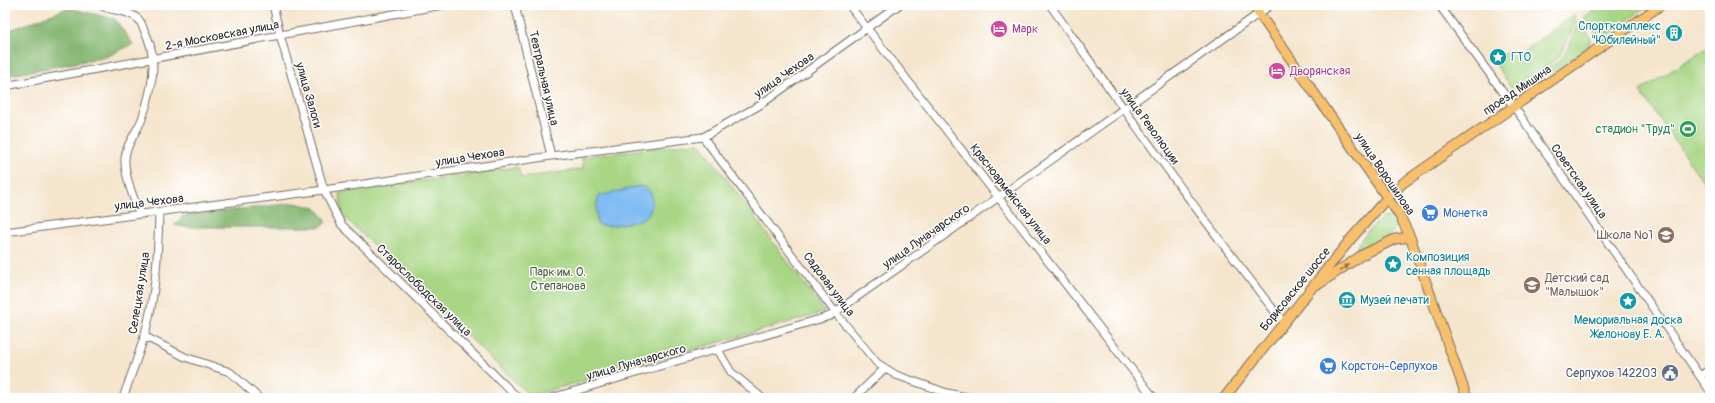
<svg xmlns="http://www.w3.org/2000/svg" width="1715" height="403" viewBox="0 0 1715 403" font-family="Pangolin,sans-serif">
  <rect width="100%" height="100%" fill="#fff"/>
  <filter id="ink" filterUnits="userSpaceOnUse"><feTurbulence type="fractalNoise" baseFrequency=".025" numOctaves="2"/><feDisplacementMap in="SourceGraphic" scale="8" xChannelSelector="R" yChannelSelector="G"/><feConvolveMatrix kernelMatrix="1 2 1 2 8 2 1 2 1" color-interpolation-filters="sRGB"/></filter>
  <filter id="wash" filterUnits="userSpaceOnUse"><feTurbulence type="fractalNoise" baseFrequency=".012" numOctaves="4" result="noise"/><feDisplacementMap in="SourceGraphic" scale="16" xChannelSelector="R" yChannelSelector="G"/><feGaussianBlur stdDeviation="0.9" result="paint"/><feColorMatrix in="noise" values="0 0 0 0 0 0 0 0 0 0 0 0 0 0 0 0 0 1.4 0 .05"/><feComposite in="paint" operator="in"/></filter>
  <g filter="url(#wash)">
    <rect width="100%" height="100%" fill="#f5e5cd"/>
    <path fill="#a8d684" stroke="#6a8058" d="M1602 5H1649L1600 40 1584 17Z
      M1574 15 1576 21 1560 56 1513 90 1494 62 1508 51 1514 58Z
      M1580 22 1591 38 1588 48 1523 91 1521 88 1563 58Z
      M1710 46V191L1640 91Z
      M694 143H700L825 312 530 396 342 215 340 193 518 167 521 178 583 169 582 157Z
      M1385 217H1391L1395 221 1394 231 1365 251 1361 252 1357 250V246C1364 235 1374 223 1385 217Z"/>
    <path fill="#86b772" stroke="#58714e" d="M68 8 115 19 133 44 106 57 10 75 8 31Z
      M295 203 316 208 327 221 321 227H184L174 225 183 216Z"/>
    <path fill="#80bbf2" stroke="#56738e" d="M639 186 646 188 651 193C656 218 641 221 621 224 612 226 606 227 597 224L596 208 599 196Z"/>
  </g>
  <g filter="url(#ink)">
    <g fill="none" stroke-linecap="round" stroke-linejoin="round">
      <defs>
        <path id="minor" d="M100 5C111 12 126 9 137 18 140 20 142 25 143 28 160 57 152 90 142 119 137 132 126 144 125 158 124 174 134 200 140 214
          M273 5 280 35 324 190 341 224 518 398
          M515 5 551 156
          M849 5 1154 398
          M1050 5C1126 112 1202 220 1284 323
          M1439 5 1522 118 1710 391
          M5 86 442 5
          M703 137 835 312 877 363 896 375 947 393 972 398
          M5 232 324 190 551 156 703 137 760 105 899 5
          M144 336 185 357 230 372 259 398
          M718 350 731 372 762 398
          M1700 376 1710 369
          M123 398C130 378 138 357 144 337 156 297 158 253 159 212
          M551 398 830 316 1271 5
          M854 398 884 369"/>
        <path id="major" d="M1253 5 1400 216 1410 237 1467 398
          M1319 284 1362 255 1395 239 1410 237
          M1224 398 1350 240 1387 198 1403 183 1661 5"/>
      </defs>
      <use href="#minor" stroke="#726c64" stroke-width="9"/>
      <use href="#major" stroke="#726c64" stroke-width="11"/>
      <use href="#minor" stroke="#fff" stroke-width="7"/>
      <use href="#major" stroke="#f8bf6c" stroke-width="9"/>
    </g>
    <defs><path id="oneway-solid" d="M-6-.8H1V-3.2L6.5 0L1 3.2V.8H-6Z"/></defs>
    <use fill="#876e48" href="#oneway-solid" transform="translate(1344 268) rotate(-35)"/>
  </g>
  <defs>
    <symbol id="hotel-disc" viewBox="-11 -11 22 22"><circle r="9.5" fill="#d1479c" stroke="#fff"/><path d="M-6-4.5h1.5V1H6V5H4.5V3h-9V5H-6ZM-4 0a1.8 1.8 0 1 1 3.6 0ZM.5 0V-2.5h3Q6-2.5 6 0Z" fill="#fff"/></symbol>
    <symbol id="building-disc" viewBox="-11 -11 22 22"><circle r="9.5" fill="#0f9aa8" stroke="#fff"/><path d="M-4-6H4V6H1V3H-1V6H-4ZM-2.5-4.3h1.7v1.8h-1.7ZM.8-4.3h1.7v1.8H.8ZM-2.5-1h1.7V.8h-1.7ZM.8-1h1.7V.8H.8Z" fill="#fff"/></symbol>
    <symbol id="sight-disc" viewBox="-11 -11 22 22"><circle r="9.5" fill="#0f9aa8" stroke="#fff"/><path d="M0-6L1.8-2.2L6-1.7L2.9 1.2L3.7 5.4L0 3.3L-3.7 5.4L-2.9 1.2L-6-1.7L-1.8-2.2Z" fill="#fff"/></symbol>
    <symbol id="stadium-disc" viewBox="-11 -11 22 22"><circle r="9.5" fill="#2e9e5b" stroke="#fff"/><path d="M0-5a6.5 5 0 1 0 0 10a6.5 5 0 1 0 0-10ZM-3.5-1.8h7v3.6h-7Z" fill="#fff"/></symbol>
    <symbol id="supermarket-disc" viewBox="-11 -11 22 22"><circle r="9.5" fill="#3f7fe0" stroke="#fff"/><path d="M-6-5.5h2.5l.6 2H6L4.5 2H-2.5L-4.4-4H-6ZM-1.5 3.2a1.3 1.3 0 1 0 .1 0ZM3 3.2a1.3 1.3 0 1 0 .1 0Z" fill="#fff"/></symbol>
    <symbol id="school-disc" viewBox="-11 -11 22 22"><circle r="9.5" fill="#8d6e63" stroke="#fff"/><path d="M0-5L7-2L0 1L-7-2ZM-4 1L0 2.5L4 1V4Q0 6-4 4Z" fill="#fff"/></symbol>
    <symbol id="museum-disc" viewBox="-11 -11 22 22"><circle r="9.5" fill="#0f9aa8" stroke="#fff"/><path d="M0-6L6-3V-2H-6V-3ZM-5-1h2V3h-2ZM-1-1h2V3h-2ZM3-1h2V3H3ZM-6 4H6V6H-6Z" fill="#fff"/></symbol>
    <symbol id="civic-disc" viewBox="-11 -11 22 22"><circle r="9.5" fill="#5c6f8a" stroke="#fff"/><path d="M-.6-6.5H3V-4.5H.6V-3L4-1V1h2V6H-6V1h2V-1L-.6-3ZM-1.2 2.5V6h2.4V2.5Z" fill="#fff"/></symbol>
  </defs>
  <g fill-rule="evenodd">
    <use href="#hotel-disc" x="989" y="19" width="20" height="20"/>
    <use href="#building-disc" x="1664" y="23" width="20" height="20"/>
    <use href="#sight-disc" x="1488" y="47" width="20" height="20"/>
    <use href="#hotel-disc" x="1267" y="61" width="20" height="20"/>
    <use href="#stadium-disc" x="1678" y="119" width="20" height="20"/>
    <use href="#supermarket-disc" x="1420" y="203" width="20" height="20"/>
    <use href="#school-disc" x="1656" y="225" width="20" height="20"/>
    <use href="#sight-disc" x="1383" y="254" width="20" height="20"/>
    <use href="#school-disc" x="1522" y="275" width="20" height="20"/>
    <use href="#museum-disc" x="1337" y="290" width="20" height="20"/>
    <use href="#sight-disc" x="1618" y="291" width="20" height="20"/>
    <use href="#supermarket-disc" x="1318" y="356" width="20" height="20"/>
    <use href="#civic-disc" x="1660" y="363" width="20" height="20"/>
  </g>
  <g text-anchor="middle" stroke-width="3" stroke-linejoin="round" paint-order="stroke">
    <g font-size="12" fill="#0d838f" stroke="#fff" text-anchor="start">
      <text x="1661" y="30" text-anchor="end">Спорткомплекс<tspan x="1661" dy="14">"Юбилейный"</tspan></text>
      <text x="1511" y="61">ГТО</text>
      <text x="1406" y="261">Композиция<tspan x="1406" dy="14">сенная площадь</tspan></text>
      <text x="1360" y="304">Музей печати</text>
      <text x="1628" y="324" text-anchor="middle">Мемориальная доска<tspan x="1628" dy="14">Желонову Е. А.</tspan></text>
    </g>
    <g font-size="12" fill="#b23c85" stroke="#fff" text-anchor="start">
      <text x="1012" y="33">Марк</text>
      <text x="1290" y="75">Дворянская</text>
    </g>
    <g font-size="12" fill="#2b2b2b" stroke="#fff">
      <text transform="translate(222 35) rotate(-11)" y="4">2-я Московская улица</text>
      <text transform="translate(784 75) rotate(-35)" y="4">улица Чехова</text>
      <text transform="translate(544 78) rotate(77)" y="4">Театральная улица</text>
      <text transform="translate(1517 90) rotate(-34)" y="4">проезд Мишина</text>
      <text transform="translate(309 95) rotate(74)" y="4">улица Залоги</text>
      <text transform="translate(1150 126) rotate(54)" y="4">улица Революции</text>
      <text transform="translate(470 157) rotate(-9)" y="4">улица Чехова</text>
      <text transform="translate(1385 174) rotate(56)" y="4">улица Ворошилова</text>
      <text transform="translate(1579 181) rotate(55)" y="4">Советская улица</text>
      <text transform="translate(1011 194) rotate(52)" y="4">Красноармейская улица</text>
      <text transform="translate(149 202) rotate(-7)" y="4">улица Чехова</text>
      <text transform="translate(926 236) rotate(-35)" y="4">улица Луначарского</text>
      <text transform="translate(829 284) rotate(53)" y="4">Садовая улица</text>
      <text transform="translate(1295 289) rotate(-51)" y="4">Борисовское шоссе</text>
      <text transform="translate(424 290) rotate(44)" y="4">Старослободская улица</text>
      <text transform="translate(139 293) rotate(-81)" y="4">Селецкая улица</text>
      <text transform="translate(636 362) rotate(-16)" y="4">улица Луначарского</text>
    </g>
    <g font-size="12" fill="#27864d" stroke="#fff" text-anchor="end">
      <text x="1675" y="133">стадион "Труд"</text>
    </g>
    <g font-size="12" fill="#366cbe" stroke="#fff" text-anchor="start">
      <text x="1443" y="217">Монетка</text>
      <text x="1341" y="370">Корстон-Серпухов</text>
    </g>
    <g font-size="12" fill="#785e54" stroke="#fff" text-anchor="end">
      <text x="1653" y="239">Школа №1</text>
      <text x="1545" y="282" text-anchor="start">Детский сад<tspan x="1545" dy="14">"Малышок"</tspan></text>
    </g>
    <g font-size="12" fill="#505e46" stroke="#fff">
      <text x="558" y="276">Парк им. О.<tspan x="558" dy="14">Степанова</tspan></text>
    </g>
    <g font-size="12" fill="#4e5e75" stroke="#fff" text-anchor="end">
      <text x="1657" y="377">Серпухов 142203</text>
    </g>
  </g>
  <rect width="1715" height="403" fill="none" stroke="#fff" stroke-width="20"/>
</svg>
